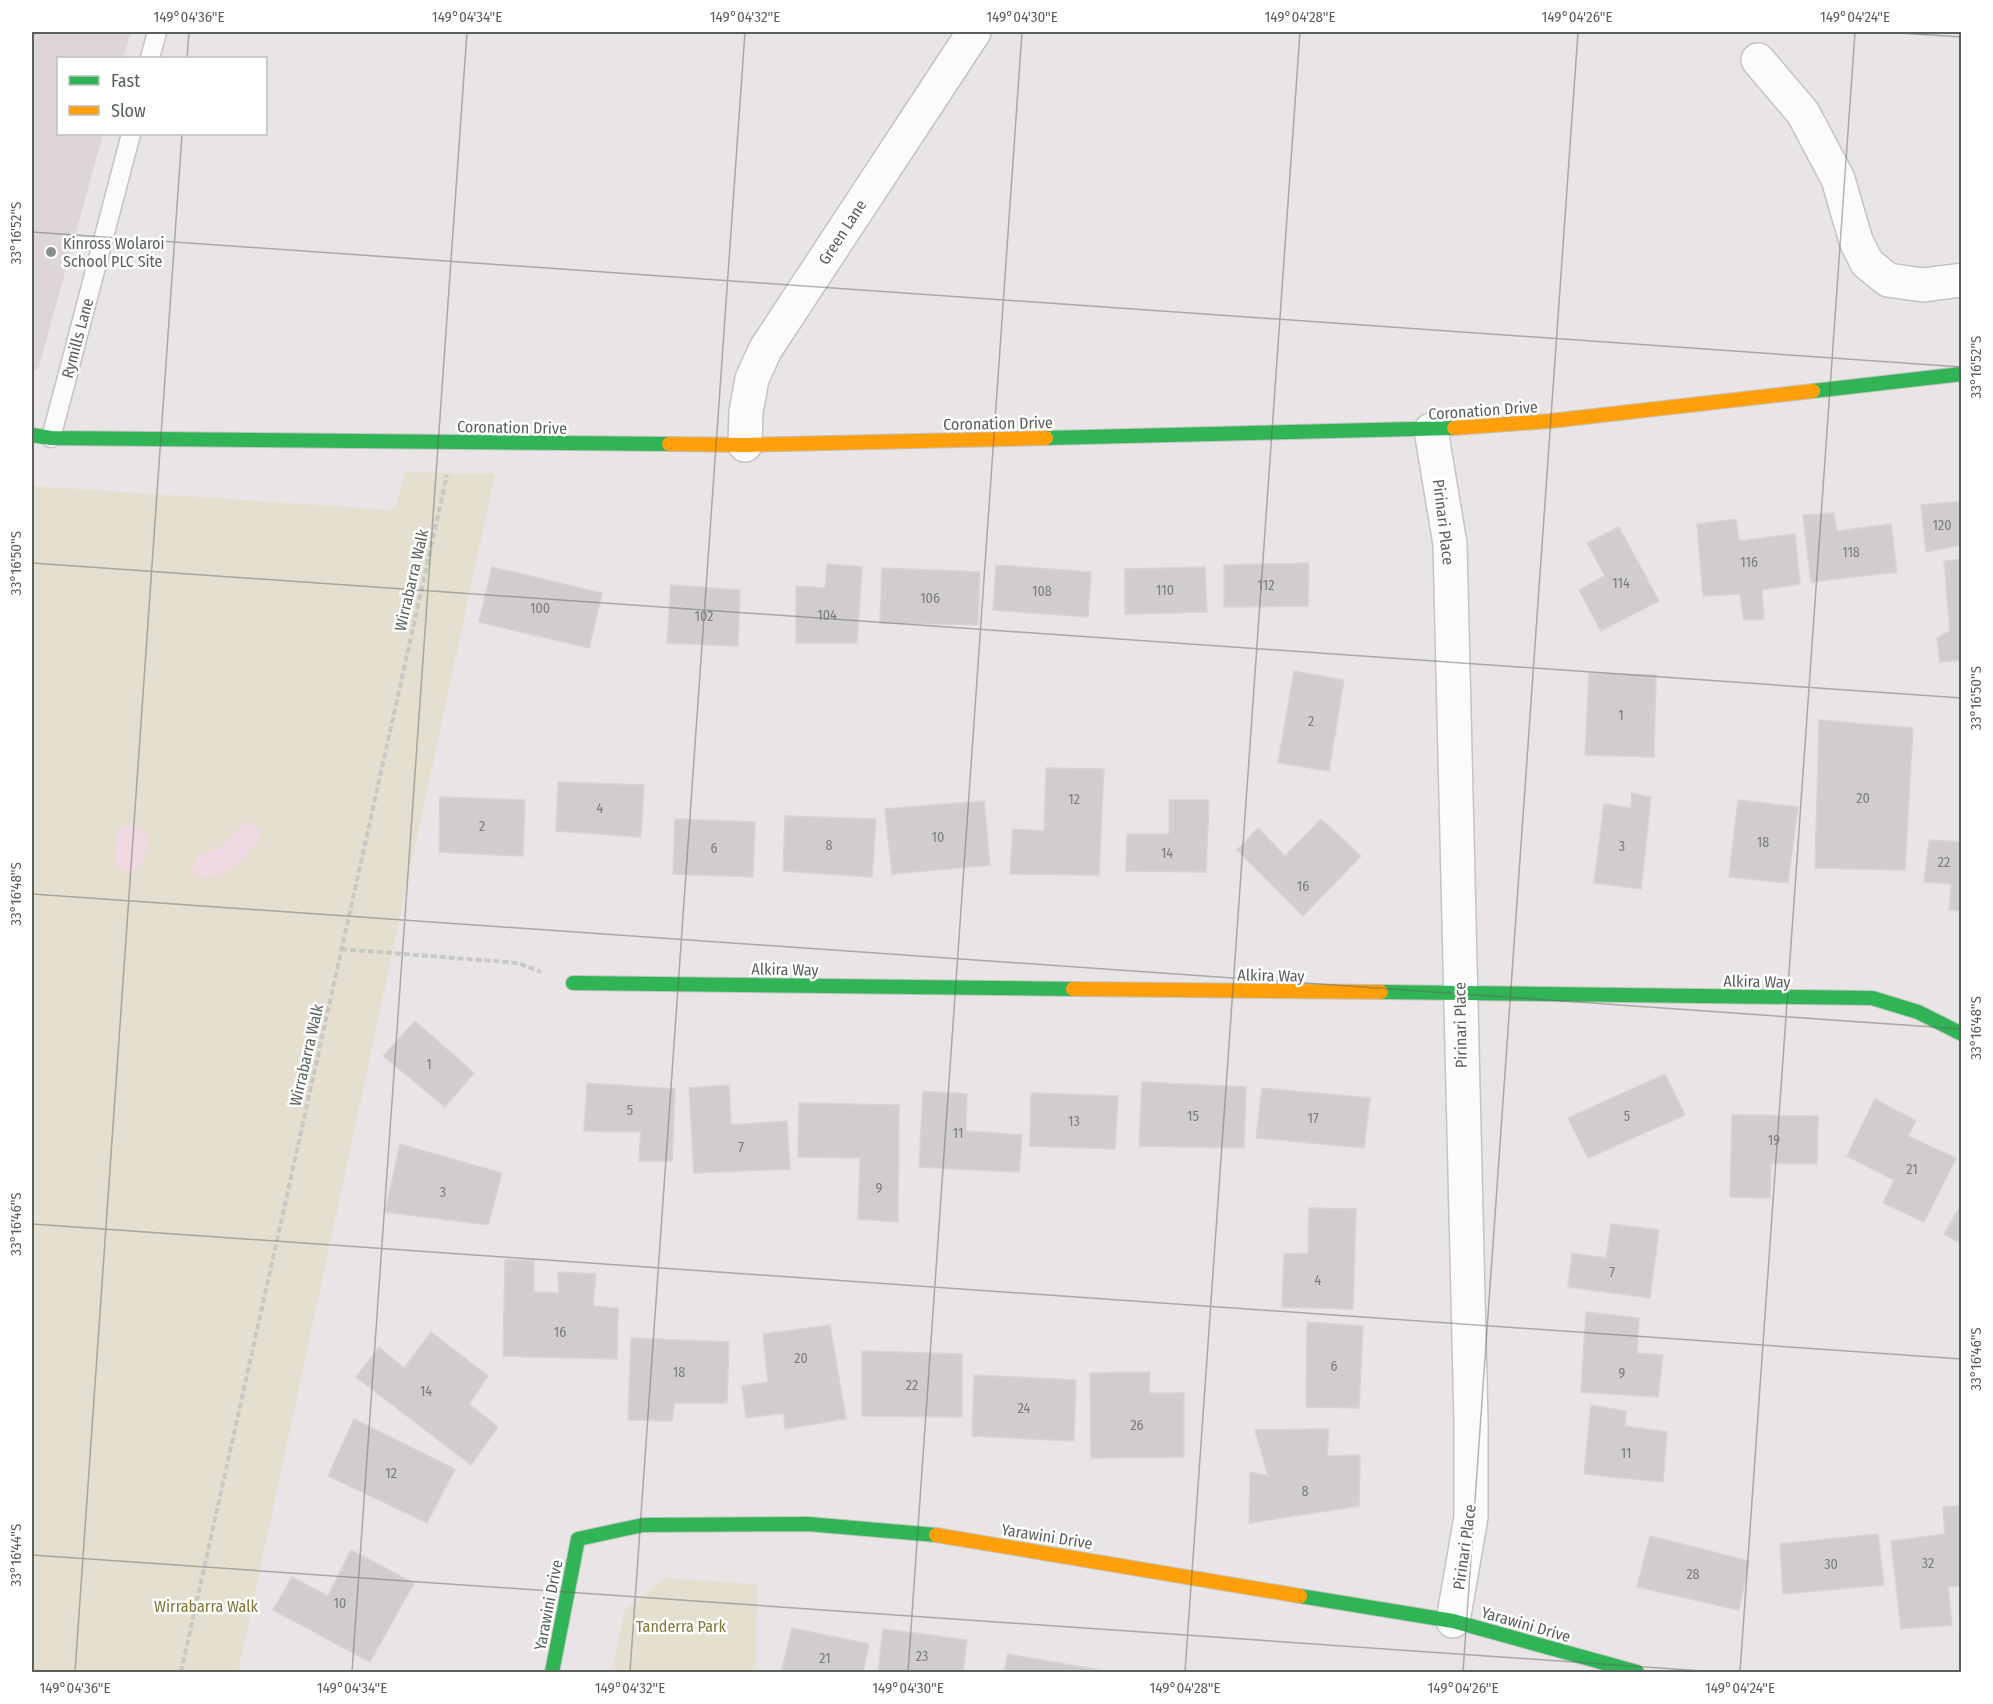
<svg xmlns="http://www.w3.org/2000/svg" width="1993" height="1704" viewBox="0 0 1993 1704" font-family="'Fira Sans Condensed',sans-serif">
  <rect width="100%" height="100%" fill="#e9e4e6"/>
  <path fill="#ddd5d9" d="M32 32H131L123 58H58V134H103L38 370H32Z"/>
  <path fill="#e5dfd0" d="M405 472 495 474 238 1672H32V486L395 510Z
    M666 1578 757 1584 756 1672H611L625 1610Z"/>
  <path fill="#f1d9e4" d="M249 823 262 831C256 848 238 866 220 874 213 877 205 876 197 876L193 870 196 857 221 847 234 835 241 824Z
    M125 826H136L146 833C150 849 143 863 131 873L115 865 117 832Z"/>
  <path fill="#d1cdce" stroke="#d8d3d6" stroke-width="1.5" d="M1962 501V545L1926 552 1921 505Z
    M1834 513 1837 531 1891 524 1897 572 1811 582 1803 515Z
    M1736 519 1739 541 1795 534 1800 584 1762 590 1764 619 1744 620 1740 594 1703 596 1697 524Z
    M1619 527 1659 601 1601 631 1579 590 1605 576 1587 543Z
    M1962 559V660L1940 662 1937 638 1950 631 1944 561Z
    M1309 563 1308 606 1224 607V565Z
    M827 564 862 567 857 643H796V586L825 588Z
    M996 565 1091 572 1088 617 993 610Z
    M492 567 602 593 589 648 479 622Z
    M1205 567 1207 612 1125 614V569Z
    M882 568 980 572 978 625 880 623Z
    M671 585 740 590 738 646 667 643Z
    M1294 671 1344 680 1329 771 1278 763Z
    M1589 673 1656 675 1654 757 1585 755Z
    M1819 720 1913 728 1905 870 1815 868Z
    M1046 768 1104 769 1099 875 1010 874 1013 829 1044 831Z
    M558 782 644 785 641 837 556 831Z
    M1632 793 1651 797 1641 889 1594 883 1604 804 1631 808Z
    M440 797 525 800 523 856 439 852Z
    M1169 800H1209L1206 872 1126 871 1127 834H1169Z
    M1738 800 1798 807 1788 883 1729 877Z
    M984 801 990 865 892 874 885 809Z
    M785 816 876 819 872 877 783 871Z
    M675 819 755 822 753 877 673 874Z
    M1321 819 1361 856 1303 916 1237 850 1258 828 1285 856Z
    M1929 840 1962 842V911L1949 910 1951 884 1924 882Z
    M415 1021 474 1073 445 1107 383 1056Z
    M1665 1074 1685 1115 1588 1158 1568 1118Z
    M1142 1082 1246 1087 1244 1148 1139 1146Z
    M587 1083 675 1089 672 1161H639L641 1132 584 1131Z
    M729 1085 731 1125 787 1121 790 1169 694 1173 689 1088Z
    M1262 1088 1370 1098 1364 1148 1256 1138Z
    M923 1091 967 1094 966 1131 1022 1135 1019 1172 919 1167Z
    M1031 1093 1118 1096 1115 1149 1030 1146Z
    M1875 1099 1916 1121 1908 1136 1956 1158 1924 1222 1883 1203 1894 1180 1847 1156Z
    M799 1103 899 1105 898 1222 858 1219 860 1158 798 1157Z
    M1732 1115 1818 1116 1817 1164 1771 1163 1770 1198 1730 1197Z
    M400 1144 502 1173 488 1225 385 1212Z
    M1962 1203V1244L1944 1234Z
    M1309 1208 1356 1209 1353 1309 1282 1307 1284 1254 1308 1253Z
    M1611 1224 1659 1230 1650 1298 1568 1287 1572 1253 1606 1258Z
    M505 1260H534V1292L559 1293 558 1272 596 1274 593 1306 618 1308 617 1359 503 1356Z
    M1586 1312 1639 1318 1637 1353 1663 1355 1658 1397 1581 1392Z
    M1307 1322 1363 1326 1359 1408 1306 1407Z
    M830 1325 846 1419 785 1429 784 1413 746 1418 742 1386 768 1382 763 1334Z
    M431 1332 488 1376 469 1404 498 1427 471 1465 356 1377 379 1347 404 1368Z
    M631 1338 729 1342 727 1403H674L672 1421 628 1420Z
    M862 1351 962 1354V1417L862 1416Z
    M1150 1372 1149 1393H1184V1457L1091 1458 1090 1373Z
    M974 1375 1076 1380 1074 1441 972 1436Z
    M1591 1405 1626 1411 1625 1426 1667 1432 1663 1482 1584 1474Z
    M354 1419 455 1469 427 1523 328 1476Z
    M1329 1429 1327 1456 1360 1455 1359 1506 1249 1523 1250 1472 1268 1476 1255 1430Z
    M1962 1505V1586L1948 1587 1952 1625 1901 1629 1891 1541 1945 1534 1943 1507Z
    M1878 1534 1884 1585 1783 1594 1780 1544Z
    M1650 1536 1749 1561 1739 1610 1637 1587Z
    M351 1550 414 1583 370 1662 273 1610 292 1577 328 1596Z
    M792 1628 869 1644 863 1672H781Z
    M883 1629 967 1640 963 1672H878Z
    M1008 1654 1111 1672H1004Z"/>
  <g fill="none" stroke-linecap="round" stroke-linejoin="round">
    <defs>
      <path id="lane" d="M150 58 157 32
        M51 438 131 134"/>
      <path id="street" d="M1758 60 1803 113 1838 179 1856 241 1867 263 1888 280 1923 285 1962 280
        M1431 430 1450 544 1471 1423V1517L1453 1621
        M745 445 746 412 752 379 765 350 974 32"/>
      <path id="fast" d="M1813 391 1962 374
        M32 435 51 438 669 444
        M1046 438 1454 428
        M573 983 1073 989
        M1381 992 1872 998 1918 1012 1962 1034
        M1300 1596 1453 1621 1637 1672
        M552 1672 578 1539 643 1525 808 1524 936 1535"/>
      <path id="slow" d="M1454 428 1550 421 1813 391
        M669 444 745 445 1046 438
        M1073 989 1381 992
        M936 1535 1300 1596"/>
    </defs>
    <use href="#lane" stroke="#c3c4c3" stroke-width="21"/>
    <use href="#street" stroke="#c3c4c3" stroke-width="36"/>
    <use href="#fast" stroke="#c3c4c2" stroke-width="16"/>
    <use href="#slow" stroke="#c3c4c2" stroke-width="16"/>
    <path stroke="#c7c9c3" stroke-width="4" stroke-dasharray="6 3" stroke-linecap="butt" d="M341 949 518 963 541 972
      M181 1672 447 475"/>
    <use href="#lane" stroke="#fcfbfb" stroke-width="18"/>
    <use href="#street" stroke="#fcfbfb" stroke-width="33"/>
    <use href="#fast" stroke="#30b455" stroke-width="14"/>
    <use href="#slow" stroke="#ff9f0a" stroke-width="14"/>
  </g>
  <path fill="none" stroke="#59615c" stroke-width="1.5" stroke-opacity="0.45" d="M1884 32 1962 37M187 58 189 32M32 232 1962 367M32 563 1962 698M32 894 1962 1029M32 1224 1962 1359M32 1555 1717 1672M75 1672 182 134M352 1672 467 32M630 1672 745 32M908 1672 1022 32M1185 1672 1300 32M1463 1672 1578 32M1740 1672 1855 32"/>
  <circle fill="#8b8f8c" stroke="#fff" stroke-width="2" cx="51" cy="252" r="6"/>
  <g text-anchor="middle" stroke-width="5" stroke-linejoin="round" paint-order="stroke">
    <g font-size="14" fill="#787d7a">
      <text x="1942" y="530">120</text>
      <text x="1851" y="557">118</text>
      <text x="1749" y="567">116</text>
      <text x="1621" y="588">114</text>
      <text x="1266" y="590">112</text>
      <text x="1165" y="595">110</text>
      <text x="1042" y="596">108</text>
      <text x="930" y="603">106</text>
      <text x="540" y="613">100</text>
      <text x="827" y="620">104</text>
      <text x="704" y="621">102</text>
      <text x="1621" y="720">1</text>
      <text x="1311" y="726">2</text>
      <text x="1863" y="803">20</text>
      <text x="1074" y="804">12</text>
      <text x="600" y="813">4</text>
      <text x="482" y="831">2</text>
      <text x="938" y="842">10</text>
      <text x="1763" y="847">18</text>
      <text x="829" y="850">8</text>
      <text x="1622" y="851">3</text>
      <text x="714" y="853">6</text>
      <text x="1167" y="858">14</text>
      <text x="1944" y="867">22</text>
      <text x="1303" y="891">16</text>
      <text x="429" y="1069">1</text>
      <text x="630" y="1115">5</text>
      <text x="1193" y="1121">15</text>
      <text x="1627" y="1121">5</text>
      <text x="1313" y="1123">17</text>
      <text x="1074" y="1126">13</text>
      <text x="958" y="1138">11</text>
      <text x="1774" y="1145">19</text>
      <text x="741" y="1152">7</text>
      <text x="1912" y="1174">21</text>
      <text x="879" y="1193">9</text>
      <text x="443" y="1197">3</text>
      <text x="1612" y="1277">7</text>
      <text x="1318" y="1285">4</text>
      <text x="560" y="1337">16</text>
      <text x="801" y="1363">20</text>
      <text x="1334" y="1371">6</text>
      <text x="679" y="1377">18</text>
      <text x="1622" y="1378">9</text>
      <text x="912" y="1390">22</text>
      <text x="426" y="1396">14</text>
      <text x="1024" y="1413">24</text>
      <text x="1137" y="1430">26</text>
      <text x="1626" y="1458">11</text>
      <text x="391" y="1478">12</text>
      <text x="1305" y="1496">8</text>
      <text x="1928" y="1568">32</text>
      <text x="1831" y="1569">30</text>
      <text x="1693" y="1579">28</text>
      <text x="340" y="1608">10</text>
      <text x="922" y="1661">23</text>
      <text x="825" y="1663">21</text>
    </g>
    <g font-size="16" fill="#59615c" stroke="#fff">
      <text transform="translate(842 232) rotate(-57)" y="6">Green Lane</text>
      <text transform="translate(77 338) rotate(-75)" y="6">Rymills Lane</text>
      <text transform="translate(1483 410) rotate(-4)" y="6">Coronation Drive</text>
      <text transform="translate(998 423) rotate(-1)" y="6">Coronation Drive</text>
      <text transform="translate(512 427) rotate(1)" y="6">Coronation Drive</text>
      <text transform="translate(1444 522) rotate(83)" y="6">Pirinari Place</text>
      <text transform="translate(411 580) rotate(-77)" y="6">Wirrabarra Walk</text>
      <text transform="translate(785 969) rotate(1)" y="6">Alkira Way</text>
      <text transform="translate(1271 975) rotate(1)" y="6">Alkira Way</text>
      <text transform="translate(1757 981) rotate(1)" y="6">Alkira Way</text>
      <text transform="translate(1460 1025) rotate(-91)" y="6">Pirinari Place</text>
      <text transform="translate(306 1055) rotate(-77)" y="6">Wirrabarra Walk</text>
      <text transform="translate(1047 1536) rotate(9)" y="6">Yarawini Drive</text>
      <text transform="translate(1464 1547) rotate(-82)" y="6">Pirinari Place</text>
      <text transform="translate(548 1605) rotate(-79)" y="6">Yarawini Drive</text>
      <text transform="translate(1526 1624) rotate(16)" y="6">Yarawini Drive</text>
    </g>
    <g font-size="16" fill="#59615c" stroke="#fff" text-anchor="start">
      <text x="63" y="249">Kinross Wolaroi<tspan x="63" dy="18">School PLC Site</tspan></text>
    </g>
    <g font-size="16" fill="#817538" stroke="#fff">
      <text x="206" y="1612">Wirrabarra Walk</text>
      <text x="681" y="1632">Tanderra Park</text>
    </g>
  </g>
  <rect width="1993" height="1704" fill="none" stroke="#ffffff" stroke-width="66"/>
  <rect x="57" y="57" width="210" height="78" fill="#ffffff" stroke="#bdc0be" stroke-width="1.5"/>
  <rect x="69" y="76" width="30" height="9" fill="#30b455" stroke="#bdc0be" stroke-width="1.5"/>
  <text x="111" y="87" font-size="18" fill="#59615c">Fast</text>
  <rect x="69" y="106" width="30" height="9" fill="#ff9f0a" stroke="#bdc0be" stroke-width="1.5"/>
  <text x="111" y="117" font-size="18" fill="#59615c">Slow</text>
  <rect x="33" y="33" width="1927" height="1638" fill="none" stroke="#59615c" stroke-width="2"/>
  <g font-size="15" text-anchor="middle" fill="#59615c">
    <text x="189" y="22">149°04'36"E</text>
    <text x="467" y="22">149°04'34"E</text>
    <text x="745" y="22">149°04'32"E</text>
    <text x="1022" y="22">149°04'30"E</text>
    <text x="1300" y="22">149°04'28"E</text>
    <text x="1577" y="22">149°04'26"E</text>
    <text x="1855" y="22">149°04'24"E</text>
    <text transform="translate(16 233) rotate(-90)" y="5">33°16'52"S</text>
    <text transform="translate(1976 367) rotate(-90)" y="5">33°16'52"S</text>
    <text transform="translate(16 563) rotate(-90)" y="5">33°16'50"S</text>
    <text transform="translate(1976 698) rotate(-90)" y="5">33°16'50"S</text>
    <text transform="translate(16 894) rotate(-90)" y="5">33°16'48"S</text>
    <text transform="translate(1976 1028) rotate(-90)" y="5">33°16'48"S</text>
    <text transform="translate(16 1224) rotate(-90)" y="5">33°16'46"S</text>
    <text transform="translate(1976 1359) rotate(-90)" y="5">33°16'46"S</text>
    <text transform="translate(16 1555) rotate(-90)" y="5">33°16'44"S</text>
    <text x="75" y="1693">149°04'36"E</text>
    <text x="352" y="1693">149°04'34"E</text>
    <text x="630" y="1693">149°04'32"E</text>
    <text x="908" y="1693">149°04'30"E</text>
    <text x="1185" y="1693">149°04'28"E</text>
    <text x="1463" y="1693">149°04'26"E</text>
    <text x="1740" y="1693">149°04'24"E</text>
  </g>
</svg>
